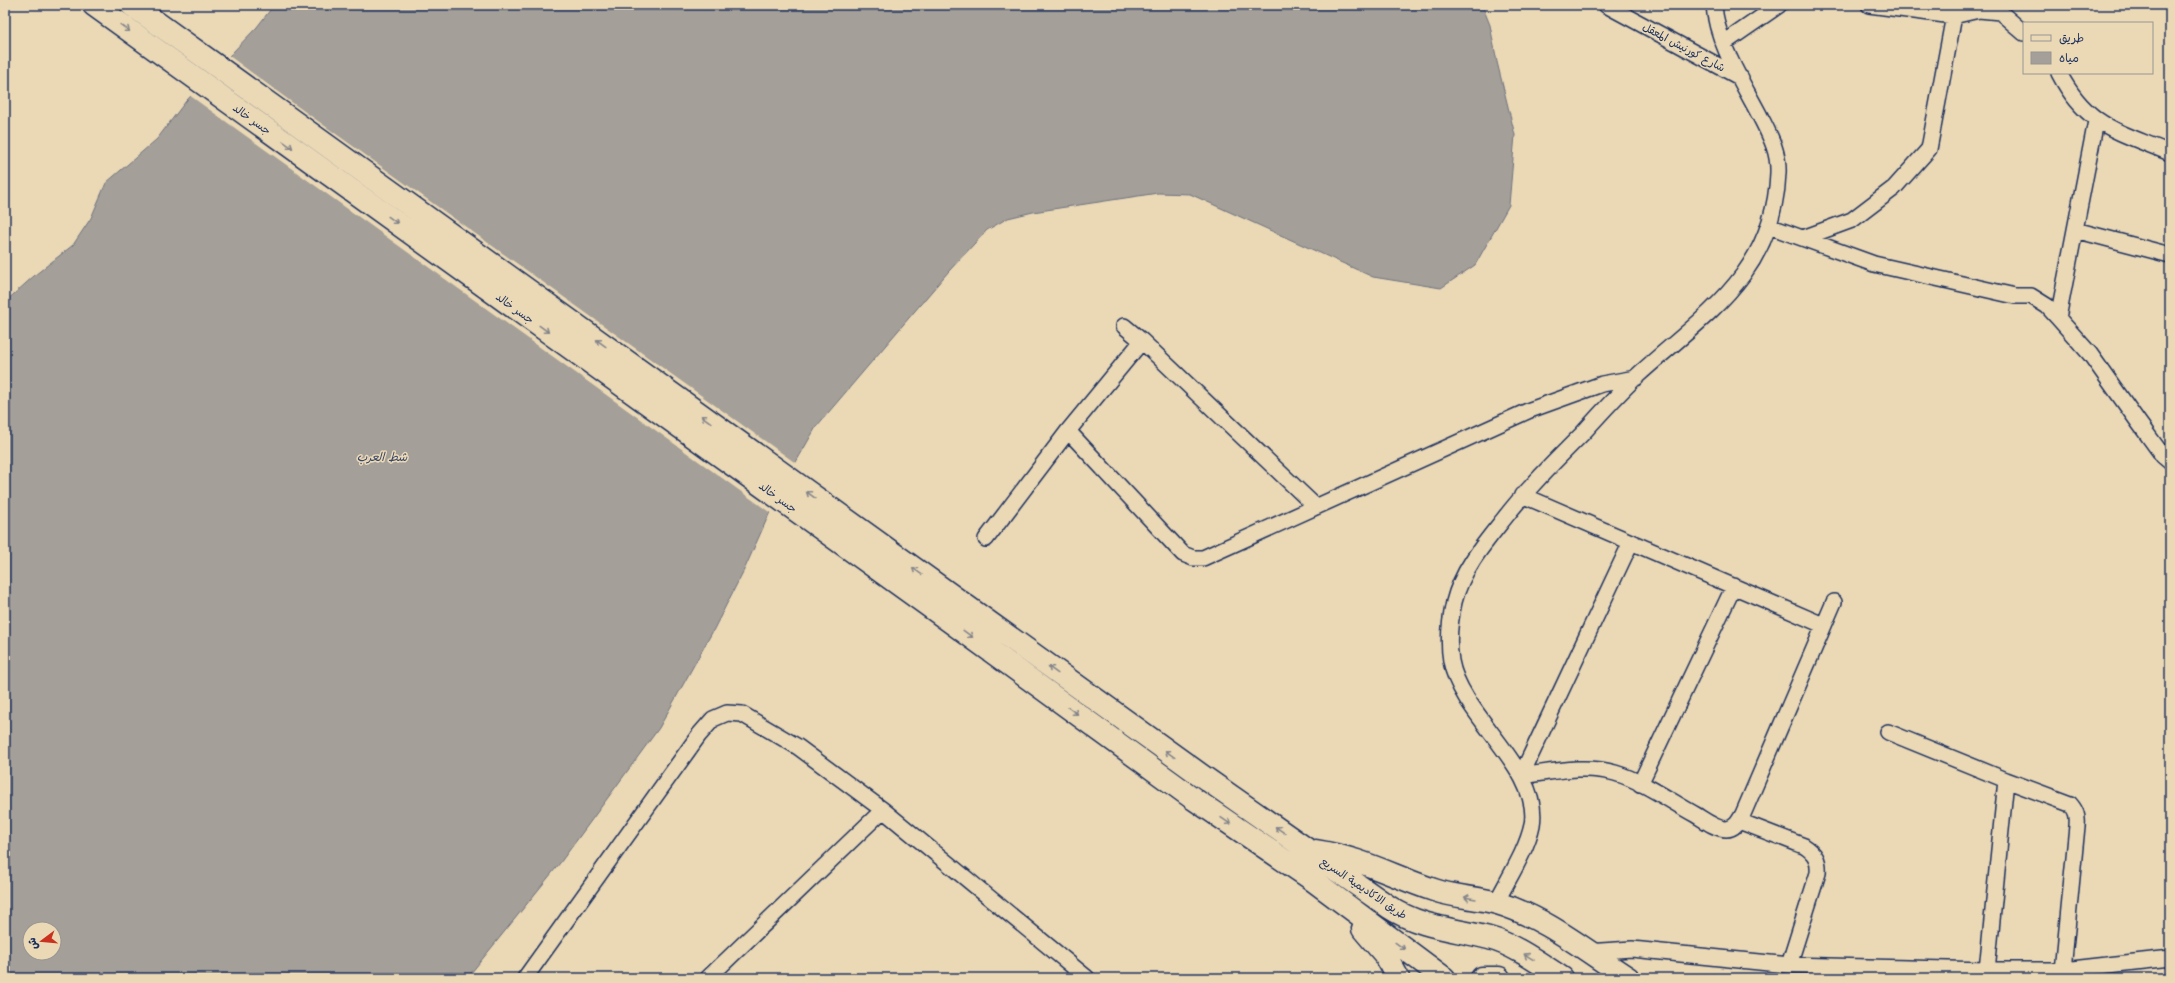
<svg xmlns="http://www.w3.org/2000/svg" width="2175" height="983" viewBox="0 0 2175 983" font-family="Mali,'Playpen Sans Arabic',sans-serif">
  <rect width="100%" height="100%" fill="#ebd9b6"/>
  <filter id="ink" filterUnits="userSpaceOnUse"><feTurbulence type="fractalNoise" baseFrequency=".025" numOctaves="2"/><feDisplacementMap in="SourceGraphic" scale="8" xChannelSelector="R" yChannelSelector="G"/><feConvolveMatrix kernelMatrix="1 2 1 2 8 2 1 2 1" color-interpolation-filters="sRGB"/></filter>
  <g filter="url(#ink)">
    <path fill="#a49f98" stroke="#6d7281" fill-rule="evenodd" d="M274 5H1482L1490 25 1497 62 1515 135 1509 205 1475 265 1441 288 1373 277 1190 194 1158 193 1033 212 1008 218 987 230 949 271 816 427 779 492 745 568 714 629 659 728 560 863 467 978H5V302L35 275 73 245 91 218 106 183 157 139 186 101 257 27ZM30 929H54V953H30Z"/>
    <path fill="#ebd9b6" d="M228 55 297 106 797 464 772 514 189 95Z"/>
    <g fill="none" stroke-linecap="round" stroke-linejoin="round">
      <defs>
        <path id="minor" d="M1606 5 1741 78
          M1869 5 1953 16 1979 10 2000 12 2024 33
          M1724 43 1779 5
          M2059 73C2087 127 2118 131 2170 153
          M1769 226 1874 264 2015 296H2031L2047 306 2058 318 2090 354 2139 423 2163 456 2170 462
          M2075 230 2170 255
          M1803 238 1852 220 1894 188 1929 149 1956 5
          M2058 318 2096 121
          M1124 326 1142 341 1316 507
          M1068 431 1183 554 1193 558H1203L1530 410 1602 384 1636 378
          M1522 495 1823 625
          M986 539 1068 431 1142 341
          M1888 732 2006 780 2070 804C2076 811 2078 816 2077 826L2063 970
          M1521 776C1552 772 1585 764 1615 773 1643 781 1670 801 1696 815 1704 820 1716 829 1726 829 1735 829 1739 821 1743 814L1834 602
          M1521 776 1631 542
          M1640 784 1734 586
          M1739 821 1804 846C1815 853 1819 860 1818 873L1789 965
          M1496 903C1508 879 1527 850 1532 825 1542 769 1461 717 1451 661 1448 643 1450 620 1454 602 1462 570 1483 545 1503 520 1527 489 1554 462 1582 434 1600 414 1618 394 1637 376 1704 315 1774 274 1778 173 1779 152 1770 136 1761 118 1744 85 1716 42 1714 5
          M1586 952 1632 949 1789 965 1987 970H2063L2170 958
          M1987 970 2006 780
          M525 978 699 735 713 719 727 713 742 714 798 747 883 810 1087 978
          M708 978 883 810"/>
        <path id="trunk" d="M94 5 936 611 1194 799 1310 878 1444 978
          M132 5 1202 776 1389 907C1421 928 1454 929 1489 938 1515 945 1539 963 1562 978
          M1316 851C1361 858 1392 876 1434 890 1454 897 1476 897 1497 903 1545 917 1586 951 1628 978
          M1363 929 1386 956 1398 978
          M1482 978H1499"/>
      </defs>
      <use href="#minor" stroke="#1b2f5e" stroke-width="18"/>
      <use href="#trunk" stroke="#1b2f5e" stroke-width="25"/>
      <use href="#minor" stroke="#ebd9b6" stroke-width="15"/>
      <use href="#trunk" stroke="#ebd9b6" stroke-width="22"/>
    </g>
    <defs><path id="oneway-shaft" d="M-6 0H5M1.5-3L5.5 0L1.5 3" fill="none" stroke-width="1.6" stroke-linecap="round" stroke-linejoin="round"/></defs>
    <g stroke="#83848a">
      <use href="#oneway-shaft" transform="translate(125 28) rotate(36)"/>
      <use href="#oneway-shaft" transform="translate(288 145) rotate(36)"/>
      <use href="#oneway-shaft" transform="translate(393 220) rotate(36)"/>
      <use href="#oneway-shaft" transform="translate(544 329) rotate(36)"/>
      <use href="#oneway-shaft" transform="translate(601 343) rotate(-144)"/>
      <use href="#oneway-shaft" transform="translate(706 419) rotate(-144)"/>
      <use href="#oneway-shaft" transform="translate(811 495) rotate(-144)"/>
      <use href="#oneway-shaft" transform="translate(917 571) rotate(-144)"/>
      <use href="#oneway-shaft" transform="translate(968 634) rotate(36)"/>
      <use href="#oneway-shaft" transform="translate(1053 670) rotate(-144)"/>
      <use href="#oneway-shaft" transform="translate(1073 711) rotate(36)"/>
      <use href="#oneway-shaft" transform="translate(1170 754) rotate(-144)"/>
      <use href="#oneway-shaft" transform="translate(1226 821) rotate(34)"/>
      <use href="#oneway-shaft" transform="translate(1280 830) rotate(-145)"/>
      <use href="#oneway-shaft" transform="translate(1470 898) rotate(-171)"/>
      <use href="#oneway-shaft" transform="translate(1400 946) rotate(36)"/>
      <use href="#oneway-shaft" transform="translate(1529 957) rotate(-149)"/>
    </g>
  </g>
  <g text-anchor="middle" stroke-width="3" stroke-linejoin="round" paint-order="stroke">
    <g font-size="11" fill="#1b2f5e" stroke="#ebd9b6">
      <text transform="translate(1684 47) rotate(28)" y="4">شارع كورنيش المعقل</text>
      <text transform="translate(252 119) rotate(36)" y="4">جسر خالد</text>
      <text transform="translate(515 308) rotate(36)" y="4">جسر خالد</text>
      <text transform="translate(778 497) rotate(36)" y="4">جسر خالد</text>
      <text transform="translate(1364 888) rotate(34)" y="4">طريق الاكاديمية السريع</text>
    </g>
    <g font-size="12" font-style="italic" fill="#36456a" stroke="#ebd9b6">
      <text x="382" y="461">شط العرب</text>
    </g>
  </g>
  <rect width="2175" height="983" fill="none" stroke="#ebd9b6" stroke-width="20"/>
  <rect x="10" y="10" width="2155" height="963" fill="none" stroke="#1b2f5e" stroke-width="1.5" filter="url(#ink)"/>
  <rect x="2023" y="22" width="130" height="52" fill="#ebd9b6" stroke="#989593"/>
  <rect x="2031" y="35" width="20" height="6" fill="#ebd9b6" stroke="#989593"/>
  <text x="2059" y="42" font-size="12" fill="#1b2f5e">طريق</text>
  <rect x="2031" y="52" width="20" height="12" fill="#a49f98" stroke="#989593"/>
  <text x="2059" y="62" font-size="12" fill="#1b2f5e">مياه</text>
  <g transform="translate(42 941) rotate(254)"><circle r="19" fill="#ebd9b6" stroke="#989593"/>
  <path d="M0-3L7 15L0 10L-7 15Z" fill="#c8321e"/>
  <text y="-6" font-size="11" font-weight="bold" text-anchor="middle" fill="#1b2f5e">ش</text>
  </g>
</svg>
